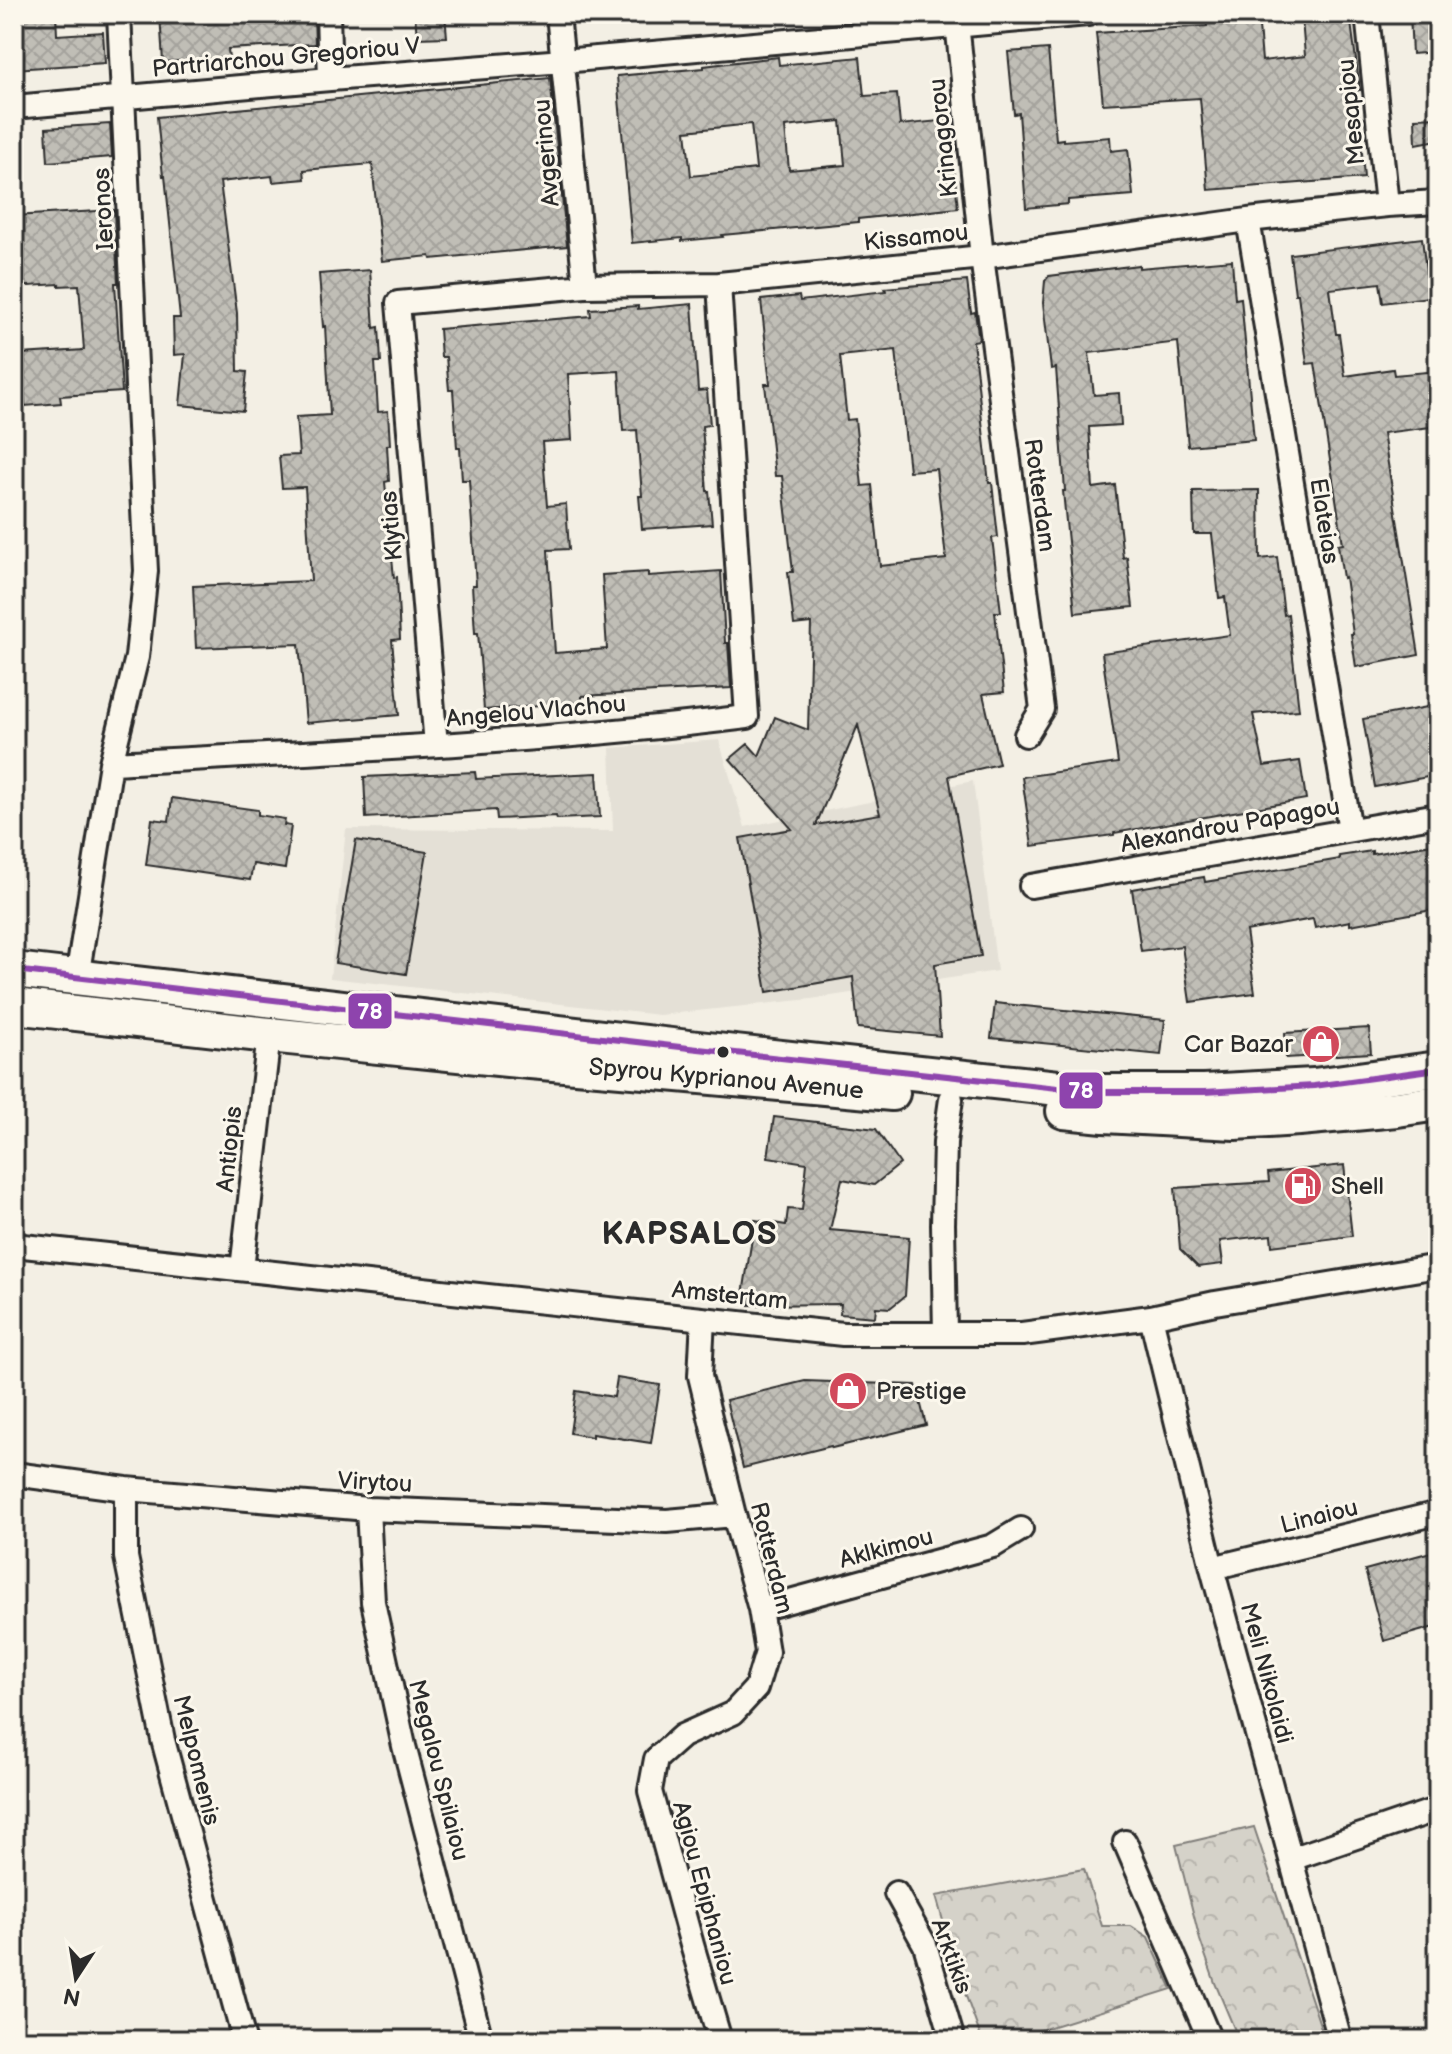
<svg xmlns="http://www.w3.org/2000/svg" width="1452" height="2054" viewBox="0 0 1452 2054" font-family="'Balsamiq Sans',sans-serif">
  <defs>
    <pattern id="forest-crowns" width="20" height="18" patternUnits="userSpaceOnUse" patternTransform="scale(2)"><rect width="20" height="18" fill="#d5d2c9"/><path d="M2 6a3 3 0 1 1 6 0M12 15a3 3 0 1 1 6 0" fill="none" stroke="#b7b4ad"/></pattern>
    <pattern id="building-cross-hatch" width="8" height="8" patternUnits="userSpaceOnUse" patternTransform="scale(2)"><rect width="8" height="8" fill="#c0beb6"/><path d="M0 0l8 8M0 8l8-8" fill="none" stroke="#a5a39d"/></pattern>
  </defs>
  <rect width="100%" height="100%" fill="#f3efe4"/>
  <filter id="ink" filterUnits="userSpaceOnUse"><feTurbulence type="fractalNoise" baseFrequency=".0125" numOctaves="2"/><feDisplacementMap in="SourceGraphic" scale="16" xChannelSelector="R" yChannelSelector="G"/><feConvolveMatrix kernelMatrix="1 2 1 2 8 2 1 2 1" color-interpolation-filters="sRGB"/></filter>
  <g filter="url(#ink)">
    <path fill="#e4e0d6" d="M719 740 745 827 973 781 997 971 811 999 659 1015 330 978 346 829 613 831 610 748Z"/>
    <path fill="url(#forest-crowns)" stroke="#807e7a" stroke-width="2" d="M1254 1827 1325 2040H1239L1215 1983 1200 1940 1176 1845Z
      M1084 1869 1102 1926H1131L1148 1937 1172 1989 1009 2040H982L959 1977 936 1896Z"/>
    <path fill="url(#building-cross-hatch)" stroke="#2b2b2b" stroke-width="2" fill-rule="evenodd" d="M14 14H56L57 35 103 32 105 63 14 69Z
      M160 14H314L315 44 228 49 229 58 163 62Z
      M415 14H445L447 37 417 38Z
      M1410 14H1438V52L1412 54Z
      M1258 15 1262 61 1305 56 1302 19 1350 15 1360 90H1357L1364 178 1208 190 1200 98 1103 104 1096 33 1207 26 1206 19Z
      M1048 49 1056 140 1063 139V141L1110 137 1111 151 1128 149 1133 195 1068 200V204L1026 208 1019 113 1014 114 1008 52Z
      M778 57 779 65 860 57 864 96 897 94 900 125 949 120 958 208 858 219V222L722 235 723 237 682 241V238L632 243 617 76 704 68V66ZM841 121 845 165 789 170 785 127ZM751 124 756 169 691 176 686 131Z
      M550 78 567 246 431 259 430 256 382 261 372 164 304 170 305 179 273 182 272 176 220 182 237 313 238 371 247 372 243 411 180 405 185 354 174 355 173 318H180L165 176H163L157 117Z
      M1438 117V140L1416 144 1415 118Z
      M110 124 112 157 48 162 46 128Z
      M114 210 118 283H115L122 392 60 396 61 403 25 406 21 354 84 350 79 285 59 286V284L14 287V216Z
      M1422 238 1429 297 1383 303 1380 283 1330 289 1336 334H1339L1345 376 1393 369 1394 375 1438 371V426L1383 433 1419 655 1356 667 1351 634H1353L1345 577 1343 578 1338 545 1343 544 1315 363 1307 364 1298 294H1295L1290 254Z
      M1232 260 1235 299 1241 298 1254 440 1188 446 1178 342 1089 353 1094 395 1119 393 1121 425 1089 427 1093 488 1115 485 1123 558 1127 557 1133 607 1075 613 1063 491H1065L1056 368 1051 369 1043 303 1045 281 1049 276 1139 265V268Z
      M370 270 374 328 379 327 381 362H375L378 412 388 411 390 445H387L389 481 385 482 394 578 397 577 400 639 392 640 399 715 306 723 299 644 196 648 193 586 311 581 305 487 282 488 279 456 299 455 296 417 330 415 325 326 323 327 319 274Z
      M967 281 971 313 975 312 979 340 973 341 989 483H992L998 537 992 538 1001 612H995L1004 692 983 694 999 764 949 776 981 956 935 964 940 1036 858 1028 853 977 767 992 740 838 792 829 730 759 748 744 759 756 775 717 808 730 811 623 794 625 788 572H793L782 476H775L765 384H770L761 300 799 296 800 301 886 291 885 288ZM896 350 909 471 936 469 946 559 880 566 872 485 862 486 855 419 847 420 840 356ZM858 725 880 814 816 825Z
      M692 304 698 391 707 390 710 425 702 426 707 491H709L712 524 642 529 639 496H642L637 430 623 431 619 371 568 374 572 440 542 442 547 506 566 504 569 549 548 550 555 653 607 649 602 575 648 572V576L721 571 725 643H728L731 688 582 696V703L484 710 478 633H475L472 585H476L469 480H462L460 448H457L453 390H449L446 357H441L439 329 591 316 590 309 638 306V309Z
      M1259 490 1260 559 1277 557 1284 615 1288 614 1299 710 1253 714 1264 766 1300 761 1306 799 1114 833V835L1032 846 1022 777 1118 763 1102 653 1230 635 1225 597 1219 598 1212 534H1194L1193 491Z
      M1438 705V775L1375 787 1363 719Z
      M475 772 476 779 597 773 600 817 557 819 556 816 497 819 496 810 366 818 364 777Z
      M172 798 258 810V815L285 819 284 825 291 826 285 869 253 864 250 880 146 865 152 819 169 821Z
      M356 840 427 852 406 974 335 963Z
      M1438 843V909L1350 925V921L1315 928 1313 919 1246 931 1255 993 1190 1002 1182 946 1141 951 1132 889 1204 877 1205 882 1340 859 1339 856 1372 851V854Z
      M995 1003 1165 1020 1161 1055 991 1038Z
      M1369 1028 1371 1053 1286 1058 1285 1033Z
      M774 1117 876 1129 900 1164 874 1185 842 1179 830 1230 909 1237 905 1296 890 1308 876 1307 875 1317 840 1314 841 1304 749 1305 751 1295 743 1294 755 1220 786 1225 788 1209 802 1210 807 1163 768 1157Z
      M1344 1165 1352 1236 1272 1246 1271 1235 1220 1241 1223 1264 1198 1267 1180 1249 1175 1188 1269 1182 1268 1173Z
      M617 1378 660 1385 651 1443 592 1434V1437L570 1433 576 1391 614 1397Z
      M805 1381 916 1385 926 1425 832 1448 831 1446 743 1468 726 1400Z
      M1438 1550V1626L1384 1641 1365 1570Z"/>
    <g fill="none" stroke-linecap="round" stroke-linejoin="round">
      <defs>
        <path id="minor" d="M328 14 330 79
          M558 14 585 286
          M956 14 982 257 1042 709 1026 735
          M1367 14 1387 205
          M14 107 330 79 563 61 1088 14
          M1248 220 1350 830
          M436 745 398 303 585 286 719 284 982 257 1248 220 1387 205 1438 202
          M111 763C324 752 536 743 747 717L719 284
          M1031 886 1438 815
          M77 978 111 763 137 657 146 571 119 14
          M14 1245 843 1334H1022L1151 1317 1215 1303 1438 1266
          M242 1269 269 1035
          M1151 1317 1212 1568 1340 2040
          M703 1319 700 1376 734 1515 760 1609 767 1652 756 1688 733 1713 682 1736 656 1759 650 1791 692 1945 720 2040
          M945 1333 943 1224 945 1142 951 1099
          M14 1474 126 1489 368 1509 667 1521 734 1515
          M126 1489V1557L163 1740 244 2040
          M368 1509 373 1602 404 1746 481 2040
          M1212 1568 1438 1513
          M760 1609 993 1546 1021 1529
          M1125 1842 1210 2040
          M1291 1859 1438 1809
          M896 1893 925 1945 953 2040"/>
        <g id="primary">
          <path d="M14 970 689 1048 1095 1092H1204L1314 1086 1438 1069"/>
          <path id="s1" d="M14 1006 269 1035 508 1059 892 1093"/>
          <path d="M1064 1111 1104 1115 1235 1122 1299 1118 1397 1109 1438 1103"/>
        </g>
      </defs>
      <use href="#minor" stroke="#2b2b2b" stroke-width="28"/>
      <use href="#primary" stroke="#2b2b2b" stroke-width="40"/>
      <use href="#minor" stroke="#fbf7ec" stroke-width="22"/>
      <use href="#primary" stroke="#fbf7ec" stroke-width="34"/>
      <defs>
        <path id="bus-1" d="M14 970 689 1048 1095 1092H1204L1314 1086 1438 1069"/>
      </defs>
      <use href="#bus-1" stroke="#fbf7ec" stroke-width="12"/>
      <use href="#bus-1" stroke="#8e44ad" stroke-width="6"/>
    </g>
  </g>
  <defs>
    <symbol id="shop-disc" viewBox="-11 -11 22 22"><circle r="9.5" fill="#d1495b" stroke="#fbf7ec"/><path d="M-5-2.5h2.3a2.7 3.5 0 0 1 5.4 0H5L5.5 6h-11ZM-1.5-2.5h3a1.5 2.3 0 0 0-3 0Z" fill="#fff"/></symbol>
    <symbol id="fuel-disc" viewBox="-11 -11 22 22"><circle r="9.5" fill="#d1495b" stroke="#fbf7ec"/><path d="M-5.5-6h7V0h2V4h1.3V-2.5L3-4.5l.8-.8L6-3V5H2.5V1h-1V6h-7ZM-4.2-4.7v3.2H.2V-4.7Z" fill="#fff"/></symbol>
  </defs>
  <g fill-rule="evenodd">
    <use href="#shop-disc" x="1299" y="1022" width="44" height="44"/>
    <use href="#fuel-disc" x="1281" y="1164" width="44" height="44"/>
    <use href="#shop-disc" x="826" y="1369" width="44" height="44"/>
  </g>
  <circle fill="#2b2b2b" stroke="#fbf7ec" stroke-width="3" cx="723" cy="1052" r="7"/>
  <g text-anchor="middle" stroke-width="6" stroke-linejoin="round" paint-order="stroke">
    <g font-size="24" fill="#2b2b2b" stroke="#fbf7ec">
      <text transform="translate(286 57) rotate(-5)" y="8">Partriarchou Gregoriou V</text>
      <text transform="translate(1351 112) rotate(-96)" y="8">Mesapiou</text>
      <text transform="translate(943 138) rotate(-96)" y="8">Krinagorou</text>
      <text transform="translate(546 153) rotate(-95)" y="8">Avgerinou</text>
      <text transform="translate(103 209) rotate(-93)" y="8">Ieronos</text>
      <text transform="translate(916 237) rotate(-6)" y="8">Kissamou</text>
      <text transform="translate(1040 495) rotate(82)" y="8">Rotterdam</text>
      <text transform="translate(1325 521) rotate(81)" y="8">Elateias</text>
      <text transform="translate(391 526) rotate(-95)" y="8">Klytias</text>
      <text transform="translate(536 711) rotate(-5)" y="8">Angelou Vlachou</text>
      <text transform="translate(1230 825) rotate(-10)" y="8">Alexandrou Papagou</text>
      <text dy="8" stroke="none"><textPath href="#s1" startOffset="716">Spyrou Kyprianou Avenue</textPath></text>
      <text transform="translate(229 1149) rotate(-84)" y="8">Antiopis</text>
      <text transform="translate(730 1295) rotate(6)" y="8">Amstertam</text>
      <text transform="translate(375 1482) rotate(3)" y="8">Virytou</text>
      <text transform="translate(1319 1516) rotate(-14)" y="8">Linaiou</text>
      <text transform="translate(886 1548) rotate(-15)" y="8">Aklkimou</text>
      <text transform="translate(772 1558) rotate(76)" y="8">Rotterdam</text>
      <text transform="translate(1267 1673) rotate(75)" y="8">Meli Nikolaidi</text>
      <text transform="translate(197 1760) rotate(76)" y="8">Melpomenis</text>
      <text transform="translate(439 1770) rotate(76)" y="8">Megalou Spilaiou</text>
      <text transform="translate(705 1893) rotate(75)" y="8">Agiou Epiphaniou</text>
      <text transform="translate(952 1956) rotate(70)" y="8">Arktikis</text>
    </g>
    <g font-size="24" fill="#2b2b2b" stroke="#fbf7ec" text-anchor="start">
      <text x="1293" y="1052" text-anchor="end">Car Bazar</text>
      <text x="1331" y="1194">Shell</text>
      <text x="876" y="1399">Prestige</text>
    </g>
    <g font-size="32" font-weight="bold" letter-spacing="2" fill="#2b2b2b" stroke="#fbf7ec">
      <text x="690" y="1244">KAPSALOS</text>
    </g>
  </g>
  <g stroke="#fbf7ec" stroke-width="3">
    <rect x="347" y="992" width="46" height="38" rx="8" fill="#8e44ad"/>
    <rect x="1058" y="1071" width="46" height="39" rx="8" fill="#8e44ad"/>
  </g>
  <g font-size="22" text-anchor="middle" font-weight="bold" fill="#fff">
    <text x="370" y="1019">78</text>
    <text x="1081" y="1098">78</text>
  </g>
  <rect width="1452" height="2054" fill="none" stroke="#fbf7ec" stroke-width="48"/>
  <rect x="24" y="24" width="1404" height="2006" fill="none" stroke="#2b2b2b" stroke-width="3" filter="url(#ink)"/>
  <g transform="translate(76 1978) rotate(192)" stroke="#fbf7ec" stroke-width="6" paint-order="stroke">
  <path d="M0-6L14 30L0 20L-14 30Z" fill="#2b2b2b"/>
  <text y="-12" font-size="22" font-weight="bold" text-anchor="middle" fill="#2b2b2b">N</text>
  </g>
</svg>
